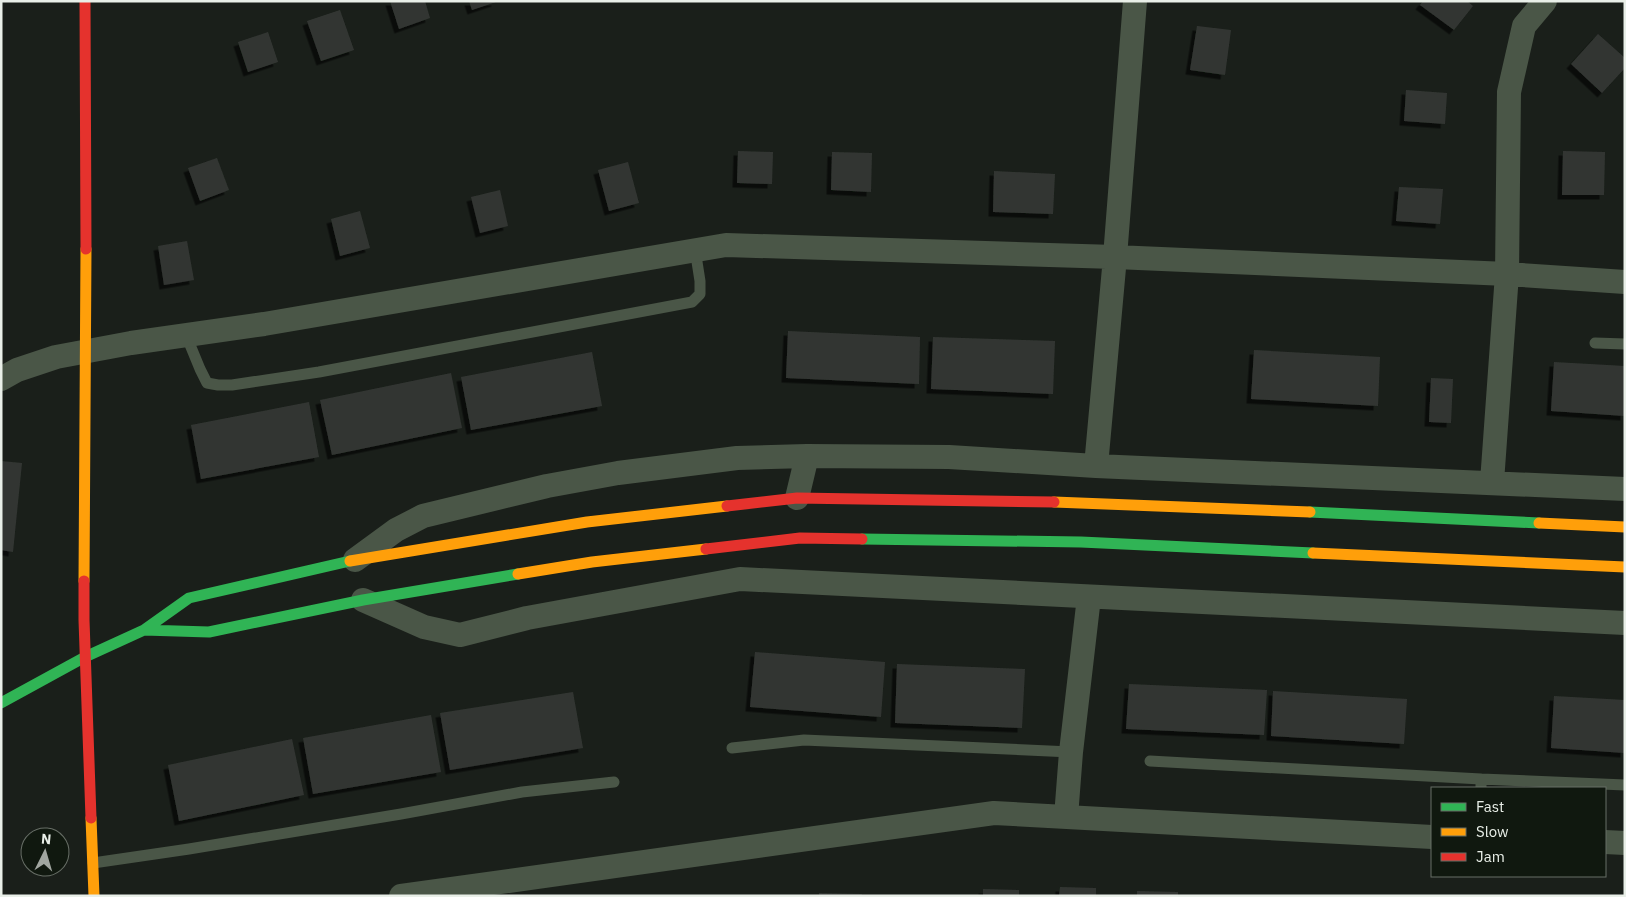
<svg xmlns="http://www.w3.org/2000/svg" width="1626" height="897" viewBox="0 0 1626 897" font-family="'IBM Plex Sans',sans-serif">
  <defs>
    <filter id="shadow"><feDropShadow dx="-4.5" dy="4.5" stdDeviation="0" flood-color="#0009"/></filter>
  </defs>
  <rect width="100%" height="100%" fill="#1a1f1a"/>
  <path fill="#323632" filter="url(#shadow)" d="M390 1H425L430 18 399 29Z
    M469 1H496V2L472 10Z
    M1423 1H1467L1473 6 1454 30 1420 5Z
    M340 10 354 50 321 61 307 21Z
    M1197 26 1231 30 1225 75 1190 70Z
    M268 32 278 62 248 72 238 42Z
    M1598 34 1625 58V68L1602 93 1571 64Z
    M1406 90 1447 93 1445 124 1404 121Z
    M738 151 773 152 772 184 737 183Z
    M1563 151 1605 152 1604 195H1562Z
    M832 152 872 153 871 192 831 190Z
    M217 158 229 190 200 201 188 168Z
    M628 162 639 203 609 211 598 170Z
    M994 171 1055 174 1053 214 993 212Z
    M1399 187 1443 189 1440 224 1396 221Z
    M500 190 508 226 480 233 471 197Z
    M360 211 370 248 340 256 331 219Z
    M187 241 194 280 164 285 158 246Z
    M788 331 920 337 919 384 786 378Z
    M933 337 1055 341 1053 394 931 389Z
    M1254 350 1380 357 1378 406 1251 399Z
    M592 352 602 406 471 430 461 377Z
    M1554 362 1625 366V416L1551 411Z
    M451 373 462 428 332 455 320 400Z
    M1431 378 1453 379 1451 423 1429 422Z
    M309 402 319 457 201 479 191 425Z
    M1 461 22 463 13 552 1 550Z
    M755 652 885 662 881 717 750 707Z
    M897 664 1025 669 1022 728 895 723Z
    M1129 684 1267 690 1264 735 1126 729Z
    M1273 691 1407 699 1404 744 1271 736Z
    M573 692 583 748 450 770 440 713Z
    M1554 696 1625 700V753L1551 748Z
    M431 715 441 772 313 794 303 738Z
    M292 739 304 795 179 821 168 765Z
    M1060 887 1096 888V896H1059Z
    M983 889 1019 890V896H983Z
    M1137 891 1178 892V896H1137Z
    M819 893 862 894 861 896H819Z"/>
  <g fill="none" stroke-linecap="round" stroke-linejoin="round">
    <path stroke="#4a5647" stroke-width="11" d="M186 335 200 369 207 383 218 385H232L319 372 692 302 700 294V281L695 249
      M1595 343 1625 344
      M732 748 804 740 1071 752
      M1150 761 1481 779
      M1481 788V779L1625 785
      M93 863 189 849 401 814 522 792 614 782"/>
    <path stroke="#4a5647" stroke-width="24" d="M1 379 17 370 56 357 131 343 264 324 726 245 1115 257 1507 274 1625 282
      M1096 466 1115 257 1135 1
      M1492 482 1507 274 1509 92 1524 26 1545 1
      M797 498 807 456
      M355 560 396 530 423 516 547 486 618 473 737 458 807 456 949 457 1096 466 1625 489
      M363 600 424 627 460 635 527 618 740 579 1625 623
      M1066 817 1071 752 1089 597
      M1605 842 1625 843
      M401 896 994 813 1432 837"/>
    <path stroke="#30b455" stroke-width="11" d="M1310 512 1539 523
      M862 539 1081 542 1313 553
      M144 630 209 632 363 600 518 574
      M1 703 85 657 144 630 189 598 350 561"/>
    <path stroke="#ff9f0a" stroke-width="11" d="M1054 502 1310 512
      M1539 523 1625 527
      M1313 553 1625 567
      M350 561 587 522 727 506
      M518 574 592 562 706 549
      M84 581 86 249
      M91 818 94 896"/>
    <path stroke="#e5322d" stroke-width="11" d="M85 1 86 249
      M727 506 797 498 1054 502
      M706 549 800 538 862 539
      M84 581V620L91 818"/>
  </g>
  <rect width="1626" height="897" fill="none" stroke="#e9efe8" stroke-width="5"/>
  <rect x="1431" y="787" width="175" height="90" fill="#10180f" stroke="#676e66"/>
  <rect x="1441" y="803" width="25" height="8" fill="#30b455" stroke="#676e66"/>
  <text x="1476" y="812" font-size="15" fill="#e9efe8">Fast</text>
  <rect x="1441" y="828" width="25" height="8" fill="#ff9f0a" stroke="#676e66"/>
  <text x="1476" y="837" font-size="15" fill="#e9efe8">Slow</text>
  <rect x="1441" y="853" width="25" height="8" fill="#e5322d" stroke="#676e66"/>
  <text x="1476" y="862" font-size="15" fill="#e9efe8">Jam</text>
  <g transform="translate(45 852) rotate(5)"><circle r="24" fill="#10180f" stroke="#676e66"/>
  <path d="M0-4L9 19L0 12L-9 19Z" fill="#a1a6a0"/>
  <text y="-8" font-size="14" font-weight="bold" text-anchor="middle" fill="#e9efe8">N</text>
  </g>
</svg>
